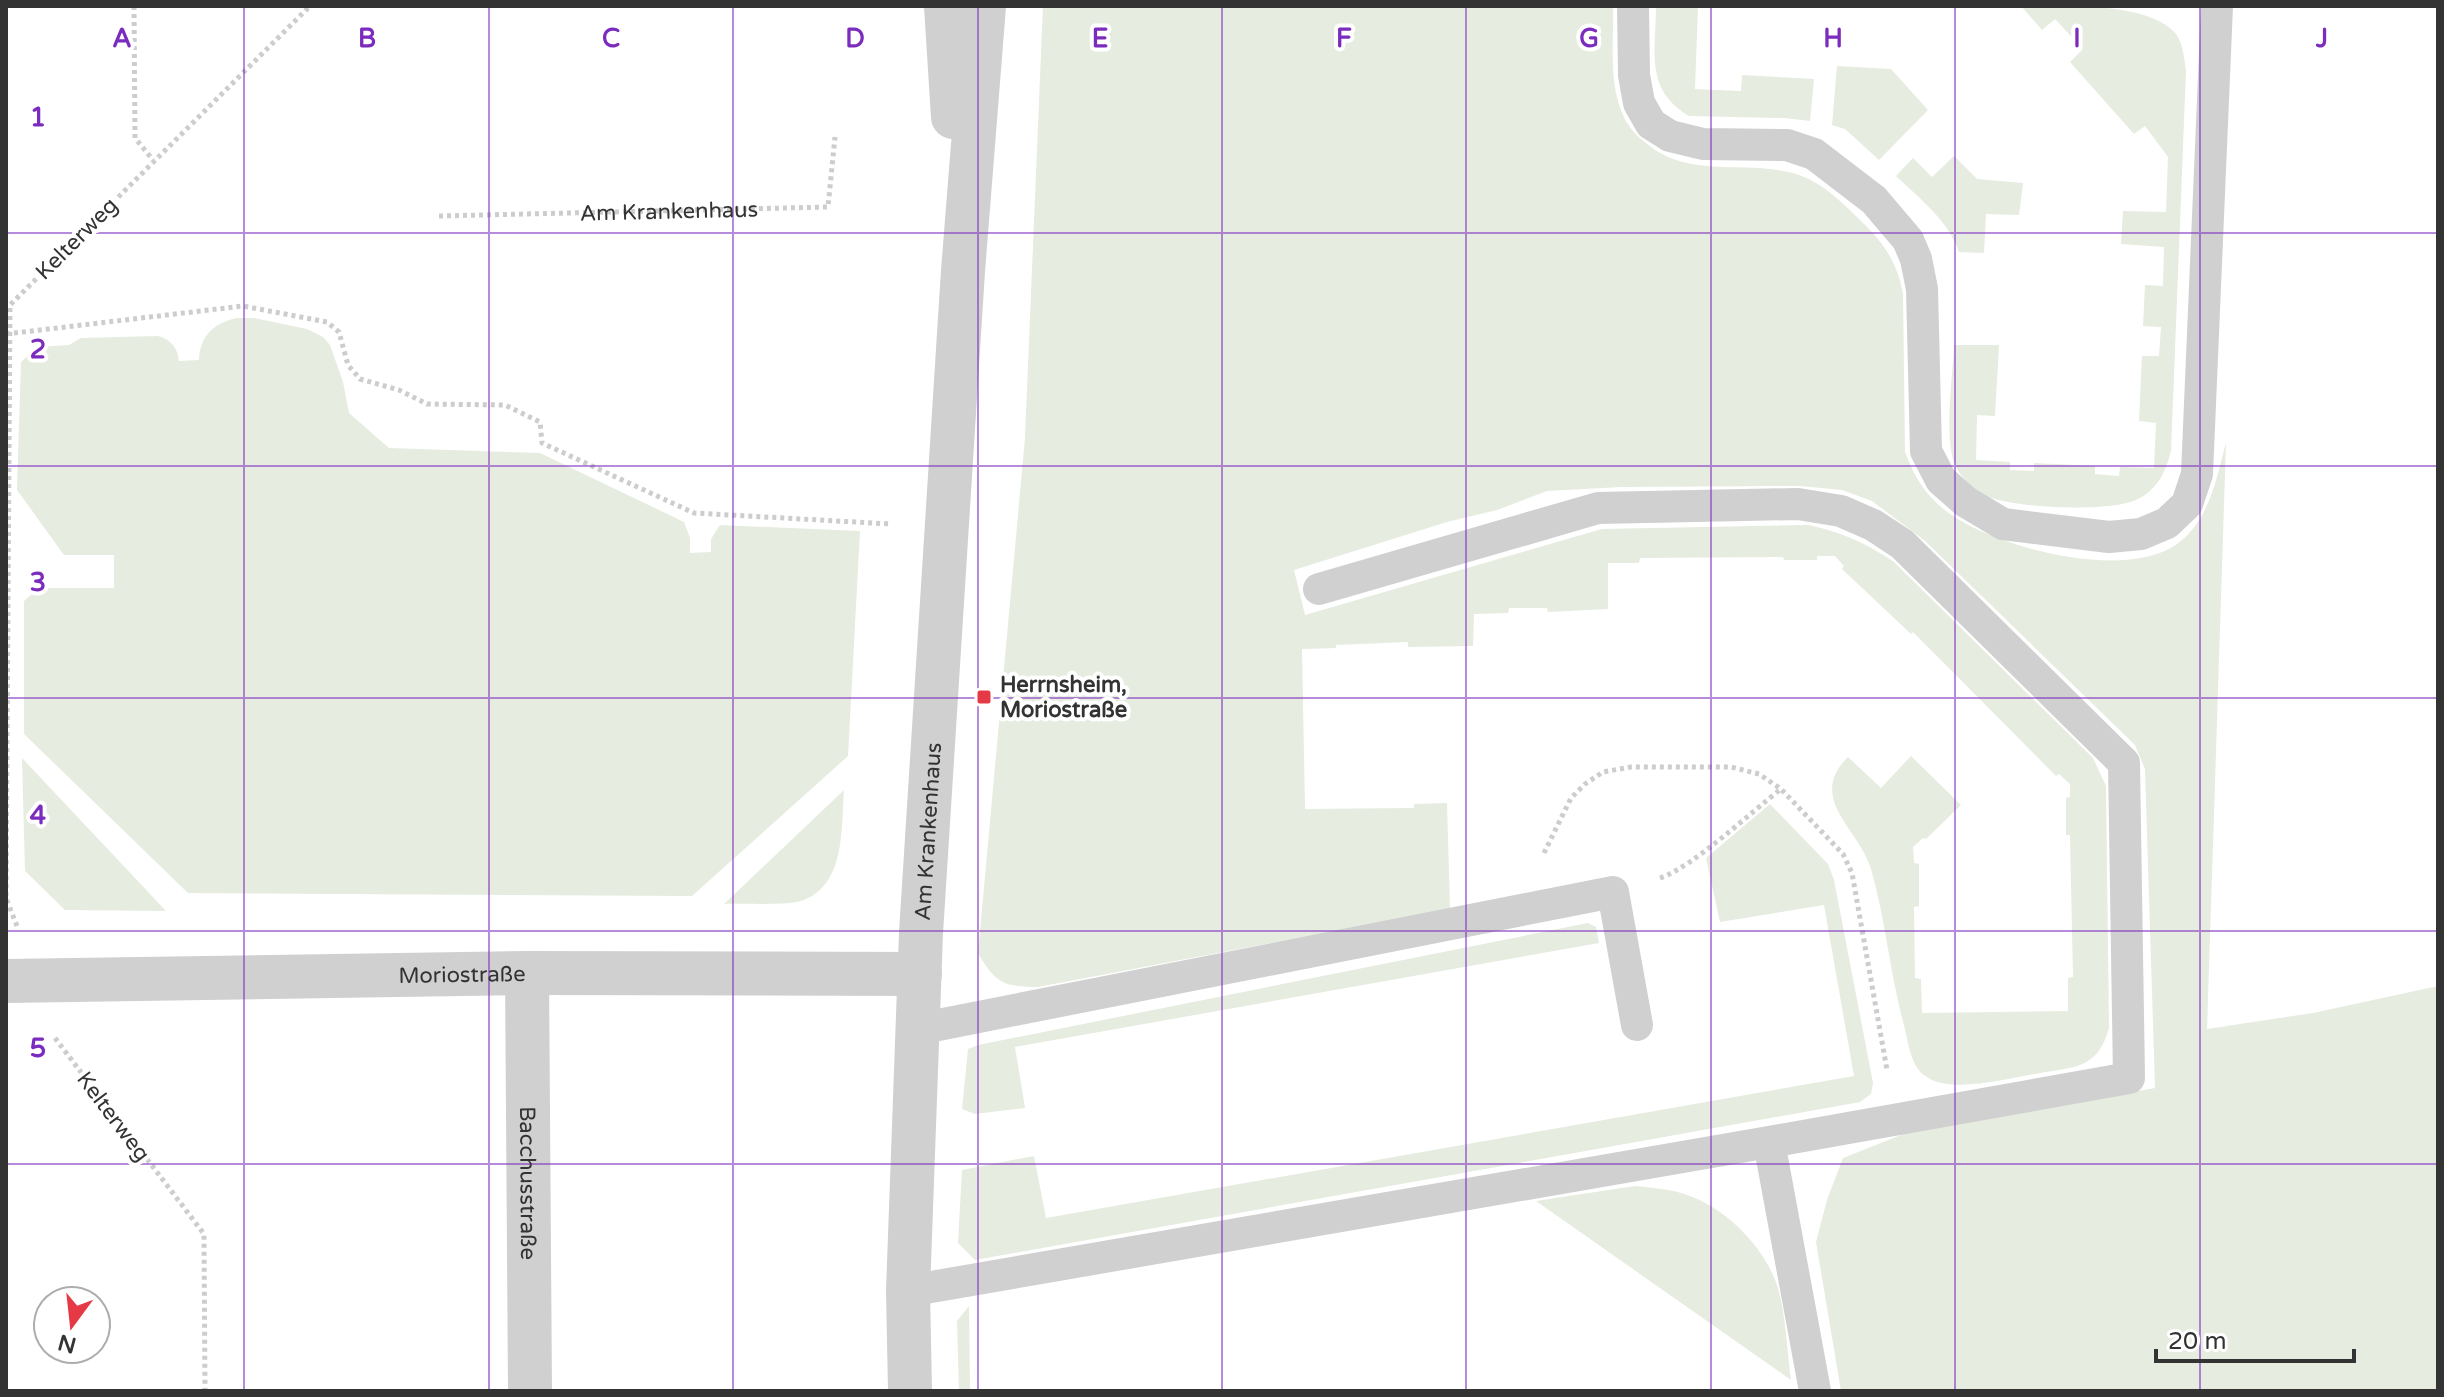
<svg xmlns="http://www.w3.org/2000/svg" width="2444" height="1397" viewBox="0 0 2444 1397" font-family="'Varela Round',sans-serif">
  <rect width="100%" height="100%" fill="#fff"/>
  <path fill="#e6ecdf" d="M1043 6H1613C1614 41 1608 82 1623 115 1627 126 1637 136 1646 143 1690 181 1748 158 1799 175 1824 184 1843 203 1862 222 1884 243 1898 264 1903 294L1905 452C1914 476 1925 495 1946 511 1993 547 2124 582 2177 544 2210 520 2216 479 2226 443L2207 1029 2313 1013 2438 986V1391H1841L1816 1242 1827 1200 1843 1158 1906 1133 2155 1088 2145 769 2135 745 1924 540 1872 501 1842 490 1800 486 1621 487 1547 491 1497 510 1447 522 1294 570 1305 615 1602 529 1808 525C1841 532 1866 543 1894 562L2093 758 2106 786 2109 1028C2098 1068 2076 1067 2040 1073 2011 1078 1960 1092 1932 1080 1927 1077 1921 1074 1918 1069 1910 1058 1908 1042 1905 1029 1890 976 1886 921 1871 869 1859 828 1806 799 1848 757L1881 788 1911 756 1961 805 1926 839 1923 838 1913 847 1914 863 1919 864V906L1914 907 1915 978 1921 979 1922 1013 2068 1011V978L2073 977 2070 835H2066V798L2070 797V784L2059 774 2056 776 1913 632 1911 634 1842 569 1844 566 1835 556H1817V560H1784L1783 557 1640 558 1639 563H1608V609L1548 612 1547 608H1509L1508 613 1474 614 1473 646 1408 647V642L1336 645V648L1302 649 1305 809 1414 808V804L1447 803 1450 909 1038 987C1004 987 995 983 978 953L1025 438Z
    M1656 6H1698L1695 89 1741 91 1742 75 1814 79 1810 121 1785 118 1689 116C1644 89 1656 52 1656 6Z
    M2021 6C2060 6 2149 1 2176 34 2183 44 2184 58 2186 70L2171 451C2166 471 2158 489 2138 499 2112 513 2013 508 1986 496 1973 490 1963 479 1956 467 1943 442 1953 375 1954 345H1999L1995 416 1977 415 1976 460 2010 462V470L2034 471V463L2095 466V474L2119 476 2120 467 2154 468 2156 423 2139 421 2142 356H2159L2161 327 2143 326 2145 285 2163 286 2164 247 2121 244 2123 211 2166 212 2168 157 2145 126 2134 134 2070 62 2083 49 2055 19 2042 30Z
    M1837 66 1891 69 1928 110 1879 160 1845 129 1832 125Z
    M1954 156 1977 179 2023 183 2019 215 1986 214 1984 253 1959 252C1948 220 1920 199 1896 176L1913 158 1932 177Z
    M236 318H254L307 329 323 337 330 345 343 382 349 413 389 448 540 453 684 522 690 538V553L711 552V539L720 525 860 531 848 756 692 896 188 893 24 734V601L39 588H114V555H64L17 490 21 362 37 347 69 345 81 338 158 336C170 339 178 348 179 361L199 360C200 336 213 324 236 318Z
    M22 758 166 911 65 910 25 871Z
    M844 790C841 828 846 883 804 900 790 906 742 903 724 904Z
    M1770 804 1828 864 1834 880 1873 1083 1871 1094 1860 1102 975 1260 958 1243 962 1170 1034 1156 1046 1218 1854 1076 1824 905 1720 922 1706 858Z
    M1588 923 1596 927 1599 943 1015 1047 1025 1108 975 1114 962 1109 968 1049 978 1045Z
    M1635 1186C1654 1188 1673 1189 1690 1196 1728 1210 1766 1249 1778 1288 1786 1317 1787 1351 1791 1380L1536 1201Z
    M969 1306 970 1391H959L957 1321Z"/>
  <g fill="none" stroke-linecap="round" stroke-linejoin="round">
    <g stroke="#cdcdcd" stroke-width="5" stroke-dasharray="4 4" stroke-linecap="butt">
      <path d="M134 6 135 138 153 160"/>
      <path id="s1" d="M439 216 828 207 835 137"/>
      <path d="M6 334 243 306 327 322 339 332 348 365 360 379 399 390 427 404 505 405 540 422 542 443 694 513 891 524"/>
      <path d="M1544 853 1571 798 1585 784 1603 772 1631 767H1731L1759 774 1781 789"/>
      <path d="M1660 878C1693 867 1751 812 1781 789L1843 854 1852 873 1887 1070"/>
      <path d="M17 926 6 898 10 305 310 6"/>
      <path d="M55 1038 204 1234 205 1391"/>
    </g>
    <path stroke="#d0d0d0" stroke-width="32" d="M1633 6 1634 75 1639 103 1651 124 1670 136 1703 144 1787 145 1814 154 1874 200 1908 240 1916 259 1922 289 1926 451 1941 480 1966 502 2003 524 2109 537 2141 534 2167 523 2187 504 2197 474 2217 6
      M1319 589 1598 508 1798 504 1841 511 1873 525 1902 544 2124 763 2129 1078 1769 1142
      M918 1029 1613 892 1637 1025
      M908 1291 1769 1142 1815 1391"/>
    <g stroke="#d0d0d0" stroke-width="44">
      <path d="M946 6 953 117"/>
      <path id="s2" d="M527 973 530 1391"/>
      <path id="s3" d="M6 981 527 973 920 974"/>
      <path id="s4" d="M910 1391 908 1291 921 933 963 271 984 6"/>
    </g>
  </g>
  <path fill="none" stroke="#7b2cbf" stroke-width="2" stroke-opacity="0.55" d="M244 6V1391M489 6V1391M733 6V1391M978 6V1391M1222 6V1391M1466 6V1391M1711 6V1391M1955 6V1391M2200 6V1391M6 233H2438M6 466H2438M6 698H2438M6 931H2438M6 1164H2438"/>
  <rect fill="#e63946" stroke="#fff" stroke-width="3" x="976" y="689" width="16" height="16" rx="4"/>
  <g text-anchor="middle" stroke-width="8" stroke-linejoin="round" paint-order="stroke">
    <g font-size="22" fill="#333" stroke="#fff">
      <text dy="8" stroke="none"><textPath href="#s1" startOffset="230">Am Krankenhaus</textPath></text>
      <text transform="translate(76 238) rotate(-45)" y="8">Kelterweg</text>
      <text dy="8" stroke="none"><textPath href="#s4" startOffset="560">Am Krankenhaus</textPath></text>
      <text dy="8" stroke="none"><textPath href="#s3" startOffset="456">Moriostraße</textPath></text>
      <text transform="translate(114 1116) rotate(53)" y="8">Kelterweg</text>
      <text dy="8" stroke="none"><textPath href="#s2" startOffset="210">Bacchusstraße</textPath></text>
    </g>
    <g font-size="22" font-weight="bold" fill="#333" stroke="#fff" text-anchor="start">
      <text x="1000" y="692">Herrnsheim,<tspan x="1000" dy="25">Moriostraße</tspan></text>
    </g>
  </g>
  <g font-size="26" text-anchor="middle" font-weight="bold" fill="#7b2cbf" stroke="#fff" stroke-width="8" stroke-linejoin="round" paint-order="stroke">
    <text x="122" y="47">A</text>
    <text x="367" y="47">B</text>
    <text x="611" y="47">C</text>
    <text x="855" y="47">D</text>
    <text x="1100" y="47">E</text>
    <text x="1344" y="47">F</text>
    <text x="1589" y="47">G</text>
    <text x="1833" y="47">H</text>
    <text x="2077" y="47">I</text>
    <text x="2322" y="47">J</text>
    <text x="38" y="126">1</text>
    <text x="38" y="358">2</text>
    <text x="38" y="591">3</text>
    <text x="38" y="824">4</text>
    <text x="38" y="1057">5</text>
  </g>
  <rect width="2444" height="1397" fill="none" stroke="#333333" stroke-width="16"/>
  <g transform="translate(72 1325) rotate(195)"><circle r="38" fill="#ffffff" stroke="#adadad" stroke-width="2"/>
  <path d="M0-6L14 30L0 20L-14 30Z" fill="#e63946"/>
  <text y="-12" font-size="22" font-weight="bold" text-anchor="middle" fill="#333333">N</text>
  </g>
  <path d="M2156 1349v12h198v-12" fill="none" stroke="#333333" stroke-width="4"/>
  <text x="2168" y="1349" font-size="24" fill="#333333" stroke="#ffffff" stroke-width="6" paint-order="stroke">20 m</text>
</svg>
